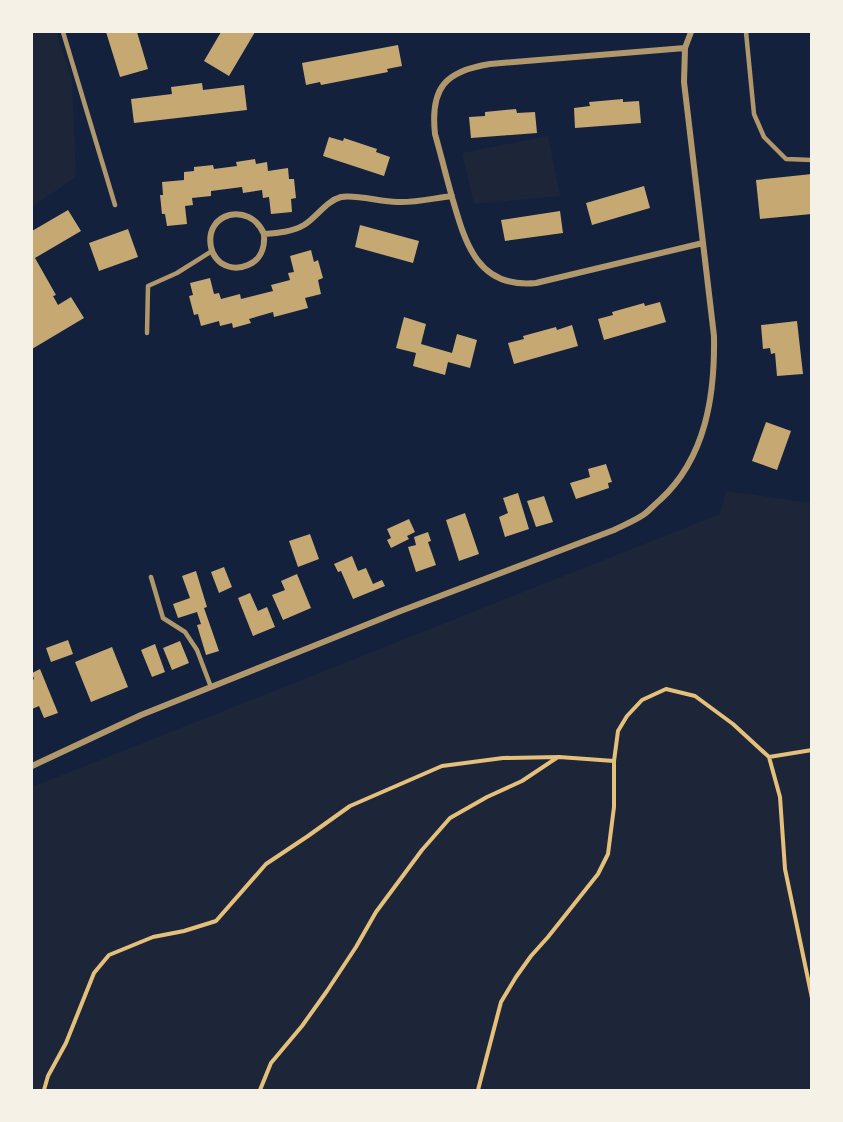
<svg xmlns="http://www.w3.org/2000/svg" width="843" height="1122" viewBox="0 0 843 1122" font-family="'Varela Round',sans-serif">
  <rect width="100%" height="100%" fill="#14213d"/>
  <path fill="#1d2539" d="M32 32H56L72 80 76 177 32 207Z
    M548 136 560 196 474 204 462 153Z
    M726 491 811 503V1090H32V787L720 514Z"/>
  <path fill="#c6a872" d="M106 32H137L148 69 120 77Z
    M221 32H255L229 76 204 61Z
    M398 45 402 66 387 69 388 72 321 85 320 82 306 85 302 63Z
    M202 83 203 90 244 85 247 110 134 123 131 99 172 94 171 87Z
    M623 99V102L639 101 641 123 575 128 574 108 590 106 589 102Z
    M516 109 517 113 535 112 537 133 471 138 469 117 485 116V112Z
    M329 137 343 141 344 138 377 149 376 152 390 157 384 176 323 156Z
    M255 159 256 164 267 162 268 171 288 168 289 179H294L296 198 291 199 292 212 271 214 269 197 263 198 262 190 243 193 242 187 211 191V196L192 198 193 205 185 206 187 224 167 226 165 214H162L160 195H163L162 182 184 180V172L194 171V167L213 165 214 169 237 166 236 162Z
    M812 174V214L760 219 756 180Z
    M644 186 650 208 592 225 586 203Z
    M68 210 81 231 35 258 56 295 53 296 58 305 71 297 84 318 32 349V231Z
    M560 211 563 233 505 241 501 220Z
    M360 225 419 241 413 263 355 247Z
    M128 229 138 257 99 271 89 243Z
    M311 250 314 262 318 260 323 278 318 280 321 294 305 298 308 308 274 317 273 312 249 319 251 323 233 328 232 323 220 326 219 321 201 326 198 314 194 315 189 296 193 295 190 283 210 278 214 294 219 293 221 299 240 294 241 299 273 291 271 285 290 280 288 273 294 272 290 256Z
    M660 302 666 322 604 340 598 319 613 315 612 312 644 303 645 306Z
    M404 317 426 324 421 344 452 353 457 334 477 340 470 368 448 362 445 375 413 366 416 353 396 348Z
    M797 321 803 374 777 376 775 353 771 354 770 348 763 349 761 325Z
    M572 325 578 346 514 364 508 343 524 339 523 336 556 327 557 330Z
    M766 422 791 431 777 470 752 461Z
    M606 464 612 482 608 483 609 488 576 499 570 483 590 477 588 469Z
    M518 493 529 529 505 537 499 517 508 513 503 498Z
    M544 496 553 522 536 527 527 501Z
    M465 513 479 554 459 561 446 520Z
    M409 519 415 532 407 536 409 539 391 548 387 540 391 538 387 529Z
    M428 532 431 541 428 542 436 565 416 572 408 547 416 545 414 537Z
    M310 534 319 559 298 567 289 541Z
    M352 556 358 571 366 568 373 584 382 580 385 586 353 599 341 571 338 572 334 564Z
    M224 567 232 587 219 593 211 572Z
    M196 571 207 607 204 608 219 651 206 655 197 625 201 624 197 612 178 618 173 604 190 598 182 576Z
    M297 574 311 608 283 620 272 595 285 590 281 581Z
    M250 593 258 611 267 607 275 627 253 636 238 598Z
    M68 640 73 654 51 662 46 648Z
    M180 641 189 663 172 670 163 648Z
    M155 644 165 672 152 677 141 650Z
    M112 647 128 687 91 702 75 662Z
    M40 669 58 713 44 718 39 706 32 709V680L34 679 32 673Z"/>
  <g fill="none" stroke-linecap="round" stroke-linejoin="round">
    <path stroke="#e5c07b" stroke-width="4" d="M769 757 780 797 785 869 812 998
      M44 1090 48 1076 66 1043 94 973 109 955 153 937 184 931 216 921 266 864 308 836 350 806 442 766 503 758 559 757 614 761
      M260 1090 271 1063 302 1026 327 991 356 947 376 912 422 850 450 818 487 797 522 781 558 757
      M478 1090 501 1002 516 977 531 956 548 937 598 874 608 854 614 807V761L618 731 627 716 642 700 666 689 695 696 733 724 769 757 812 750"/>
    <path stroke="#b1986c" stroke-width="4.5" d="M63 32 115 205
      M746 32 754 114 764 137 786 159 812 160
      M147 333 148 286 177 273 212 251
      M151 577 163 618 185 632 197 650 211 687"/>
    <path stroke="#b1986c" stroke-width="6" d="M685 48 490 64C445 71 430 88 435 134 441 155 446 176 452 197 465 242 477 289 536 283L703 243
      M264 234C265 247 261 260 248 265 239 269 229 268 221 263 216 259 212 253 211 247 204 212 250 201 264 234 278 233 292 232 304 225 317 217 326 201 341 197 355 194 381 202 397 202 415 203 434 198 452 196
      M32 766 141 715 286 657 398 612 614 530C624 525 634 521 643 515 649 511 654 505 660 500 706 458 715 395 714 336L684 82 685 48 691 32"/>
  </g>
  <rect width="843" height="1122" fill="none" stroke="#f6f1e7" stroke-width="66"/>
</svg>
